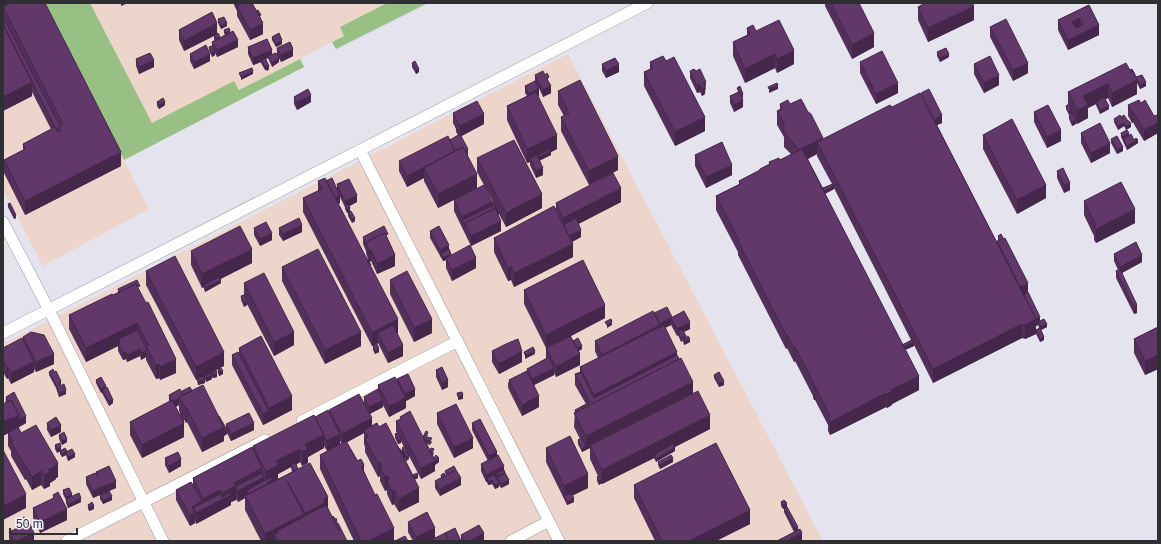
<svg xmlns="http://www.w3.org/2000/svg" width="1161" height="544" viewBox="0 0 1161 544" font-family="Arial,sans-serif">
  <rect width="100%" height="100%" fill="#e5e3ed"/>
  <path fill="#edd5cb" d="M3 3H44L149 209 43 266 3 189Z
    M90 3H387L340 27 344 36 332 42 239 90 234 81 152 124Z
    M568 54 823 541H3V344Z"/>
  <path fill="#98c084" d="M44 3H90L152 123 234 81 239 90 300 59 304 67 124 160Z
    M387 3H428L336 49 332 42 344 36 340 27Z"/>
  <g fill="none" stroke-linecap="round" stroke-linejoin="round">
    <defs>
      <path id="tertiary" d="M360 150 559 541
        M3 222 49 310 163 541
        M3 333 647 3
        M302 421 458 341
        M67 541 265 440
        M511 541 549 521"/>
    </defs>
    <use href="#tertiary" stroke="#9a99a2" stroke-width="12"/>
    <use href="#tertiary" stroke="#fff" stroke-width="11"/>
  </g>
  <path fill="#53305a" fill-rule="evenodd" d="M3 3 121 166 25 215 4 173V160L23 150V144L51 129 32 92V96L3 111Z
    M234 3H252L261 18 260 19 263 34 250 40 237 16V11L234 5Z
    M825 3H859L874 47 852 59 825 6Z
    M1089 5 1099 35 1068 50 1058 30V20Z
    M918 7 974 20 928 42 918 20Z
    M218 19 227 26 221 29 218 23Z
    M990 27 1028 73 1013 81 990 37Z
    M747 28 756 31 794 64 777 73 775 68 745 83 733 56V42L747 35Z
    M179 30 217 33 220 38 225 35 224 33V30L230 33 238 47 217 57 215 53V55L212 57 209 50V47H212V42L215 41 214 39V36L184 51 179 40Z
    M272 37 282 44 276 47 272 40Z
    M248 47 272 54 279 62 272 67 268 58 266 59 269 69 267 71 266 70H265L261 63V62L253 65 248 54Z
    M277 48 293 56 281 62 277 55Z
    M937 52 949 57 940 62 937 56Z
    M190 54 210 61 194 69 190 61Z
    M136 59 154 67 139 74 136 66Z
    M650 62 705 131 675 146 644 86V72L650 69Z
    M860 62 898 93 876 104 860 73Z
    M412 63 419 72 416 74 412 67Z
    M602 64 619 72 606 78 602 71Z
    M974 64 999 85 984 93 974 74Z
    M1130 70 1135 76 1136 79 1146 86 1140 89 1137 83V94L1112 107 1108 98 1105 99 1109 109 1100 114 1096 105V104L1088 108V118L1077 124 1076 123V124L1072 126 1069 119V116L1072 114V113L1069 115 1066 109V106L1068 105V92Z
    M690 71H696L706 89H705V94L702 96 700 92 697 93 690 78Z
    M535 75 549 83 551 93 543 97 539 88V96H538L557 149 551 152V155L540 160 543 175 536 178 530 165V162L527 163 507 120V106L527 96 525 93V86L535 82Z
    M737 88 743 97 742 98 743 107 734 112 730 103V96L738 92Z
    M558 91 618 170 589 185 561 131V117L564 116 558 105Z
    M294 97 311 102 297 110 294 104Z
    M157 102 165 105 159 109 157 106Z
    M1141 103 1154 116 1158 118V133L1144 141 1135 126 1133 122 1132 123 1128 116V105Z
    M780 104H790L823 139 892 107 942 123 937 125 997 242 998 241V236L1028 293 1040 321 1047 327 1041 330 1044 340 1040 342 1036 334 1025 339 1022 338 933 383 914 345V346L905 350 919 390 892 404V405L887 408 886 407 830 435 828 431V425L815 400H814L813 398V396L795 361 794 362 787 348 786 349 738 255V252L716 210V196L739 185V181L760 170V169L769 164V162L780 160 791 154 784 147V137L777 125V111L780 109ZM817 154V156L832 184 823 188 808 159ZM834 188 911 340 902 345 825 194 834 189ZM1038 325 1039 328 1036 330V326Z
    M1034 112 1061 141 1047 148 1034 122Z
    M453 113 484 124 461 136 468 156 477 188 438 208 424 181V178L407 187 399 171V161L450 140 458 135 456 132V129L453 123Z
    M1121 117 1131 127 1126 130 1124 126 1118 130 1114 122V119Z
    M1081 133 1110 153 1091 163 1081 143Z
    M1121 133 1129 135 1138 143 1127 150 1121 137Z
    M983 135 1046 198 1017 214 983 149Z
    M1111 139 1123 151 1117 154 1111 143Z
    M695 155 732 175 706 188 695 166Z
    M477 158 542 208 506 227 498 212 501 231 471 246 454 211V200L493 202 477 172Z
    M1057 171 1070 190 1064 193 1057 178Z
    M318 181H326L337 190V184L357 202 349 206 350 211 355 221 352 223 348 216V213H347L345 209V207L340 197V203L338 204 367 260H368L366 253V251L363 244V237L388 240 395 255V266L377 274 371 261 369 262 371 267 398 333 397 334 403 356 388 363 378 343 377 344 379 352 375 354 373 350 374 346H372L303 212V198L318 191Z
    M1084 201 1135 223 1096 243 1094 240V236L1084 215Z
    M621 202 578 224 581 237 572 242 573 257 514 287 511 280 508 281 494 252V238L556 209V203Z
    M8 204 16 218 14 219 8 207Z
    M254 228 272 240 260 246 254 235Z
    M279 228 302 232 283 241 279 235Z
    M430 231 449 250 451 255 476 268 452 281 446 268V260L443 261 430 238Z
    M191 251 252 263 220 279 221 283 205 292 204 289V287L202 288 191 265Z
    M1114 254 1142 262 1122 273 1137 313 1134 314 1116 278V271L1118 270 1114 261Z
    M282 267 361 346 325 364 282 281Z
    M146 271 224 366 219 368 223 374 219 376 218 373V369L215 370 217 377 213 378 212 377V379L206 382 205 379V383L198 385 197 380H196L146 285Z
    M390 280 432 333 414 342 390 294Z
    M244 283 294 345 274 356 247 304V305L244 307 241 300V296L244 295Z
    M118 289 140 292 176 373 160 380 159 378 156 379 146 360V357L141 360 140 356 127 362 126 359 123 360 118 351V346L86 362 69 329V315L118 293Z
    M524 290 605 318 571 336 573 341 582 349 579 351 580 365 556 377 554 373V375L534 385 539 407 522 416 509 390 508 387V383L509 382V380L527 371V369L546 359V348L524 304Z
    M654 313 672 318 690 329 684 332 686 337 690 342 684 345 683 341 681 342 678 335 677 336 671 325 665 328 677 355 693 393 710 429 675 447V451L656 462 654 458 602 484V483L599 485 597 481V477L598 476 590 459V448L582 452 578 444V440L580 439 574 427 575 410 586 404 575 385V374L580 372V367L598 358 595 351V341Z
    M1158 327V369L1145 375 1134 353V339Z
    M23 337 54 364 36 372 34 369V372L11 384 8 378 7 379 4 374V380L3 381V348L23 340Z
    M239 348 292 410 269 422V421V422L263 425 232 365V355L239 353Z
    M492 351 522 362 499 374 492 362Z
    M436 370 448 387 442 390 436 377Z
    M49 372 61 385 60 386 66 394 59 397 56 388 49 375Z
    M714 375 724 385 719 387 714 378Z
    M397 379 415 396 406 401V408L389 417 383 405V407L370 414 372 426 379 427 402 451V448L404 447 401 441V443L398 444 395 438V434L397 433 396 432V421L400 419V417L423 437 428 435 427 437 432 442 430 445 427 444 430 450 434 453 433 455 434 458 439 462 435 465V471L421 479 409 456V459L406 461 405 458V459L413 475 418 478 415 479 419 502 399 512 394 504 392 505 387 494V490L385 491 380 481V476L378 477 365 452V447L364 444V433L347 442 364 471 394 541H354L320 469V455L342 444 340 441V444L327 451 324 446V448L308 457V463L302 466 300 462 296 465 298 469 328 508 332 517 337 523 347 541H261L245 510V498L238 502 236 499V500L231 502V505L196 524 195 521V523L190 526 176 500V490L193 484V478L253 449V446L315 417 329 413V410L364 402V397L378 390V385L397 382ZM291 467 292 472 278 479V474Z
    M96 380 106 388 113 403 109 406 102 393V392L101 393 96 383Z
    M182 391H192L218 417 226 429V424L254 430 231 441 227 433V434L224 436V441L202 452 187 422 186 423 179 411V405L176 407 184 422V437L142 458 130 435V422L169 402V395L182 393Z
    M6 397 26 423 19 427V428L21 433 58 477 56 478V479L50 483V486L44 489 41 485 32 490 26 479 25 480 11 456V451L8 446V433L3 436Z
    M437 413 473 448 454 458 437 424Z
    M47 423 61 432 51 437 47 430Z
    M472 423 497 452V456L504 470 509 484 501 488 499 485V487L495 489 492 484 488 485 487 482H486L481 471V464L488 461 472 430Z
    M59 435 67 442 62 445 59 439Z
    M55 445 61 450 67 452 75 457 68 461 66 455 62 457 60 454V451L57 453 55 449Z
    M546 448 588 488 572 495 574 502 567 505 546 462Z
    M165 458 181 466 169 473 165 465Z
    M658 462H673L660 469 658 465Z
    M445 471 461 485 440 496 435 488V481L441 478V475L446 476Z
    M96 472 116 488 109 491 112 500 103 504 100 499V495L102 494 93 498 86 484V477L96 474Z
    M634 485 750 524 716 541H655L634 498Z
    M63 490 81 502 68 508 66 503V500L63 494Z
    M53 495 67 520 40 533 33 518V508L53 498Z
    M781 502 787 506 802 540 800 541H777L794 532 784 512V508L783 509 781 506Z
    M88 505 94 509 89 511 88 508Z
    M21 519 34 540 32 541H10L9 539V532L21 527V524H22L21 522Z
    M408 522 435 538 461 540V535L484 541H413L408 532Z"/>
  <path fill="#44274a" d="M3 3H11L3 7V9Z
    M121 3H128L121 6Z
    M974 6V20L928 42V28Z
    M1080 18V29L1072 32V22Z
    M217 23V34L184 51V41Z
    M227 23V26L221 29V26Z
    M263 23V34L250 40V30Z
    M1099 25V35L1068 50V40Z
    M230 31V34L225 36V33Z
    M874 33V47L852 59V45Z
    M238 40V47L217 57V50Z
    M282 40V44L276 47V44Z
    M293 49V56L281 62V55Z
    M272 50V57L268 56V58L262 61 261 60V62L253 65V58Z
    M794 50V64L777 73V59Z
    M215 52V55L212 57V53Z
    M210 54V61L194 69V62Z
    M775 54V68L745 83V69Z
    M949 54V57L940 62V58Z
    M279 58V62L272 67V63Z
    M154 60V67L139 74V67Z
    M1028 63V73L1013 81V70Z
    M619 64V72L606 78V71Z
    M266 66V70H265V67Z
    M269 66V69L267 71V67Z
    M419 69V72L416 74V70Z
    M253 71V74L241 80V77Z
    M999 75V85L984 93V83Z
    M1137 80V94L1112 107V93Z
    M32 82V96L3 111V97Z
    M706 82 705 94 702 96 703 83Z
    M1146 82V86L1140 89V85Z
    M898 83V93L876 104V94Z
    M700 84V92L697 93V86Z
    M1108 84V98L1097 104 1096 102V104L1088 108V118L1077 124V110L1083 96Z
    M778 85V89L769 93V89Z
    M551 86V93L543 97V90Z
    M539 88V96L529 101V94Z
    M743 94V97L741 98V95Z
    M311 95V102L297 110V102Z
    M743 100V107L734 112V105Z
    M165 102V105L159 109V105Z
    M1109 106V109L1100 114V110Z
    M1072 110V114L1069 115V112Z
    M1132 112H1133V122L1132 123Z
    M484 114V124L460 137V126Z
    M942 115V123L934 126 932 121Z
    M705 117V131L675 146V132Z
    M1076 120V124L1072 126V122Z
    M1124 123V126L1118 130V126Z
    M1158 123V133L1144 141V130Z
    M1131 124V127L1126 130V126Z
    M1061 130V141L1047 148V137Z
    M1129 133V137L1123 139 1122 140V137Z
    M557 135V149L551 152V155L539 161V157L538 155V158H530V162L527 163V149Z
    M823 138V152L817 142V154L798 164V150Z
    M1138 140V143L1127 150V146Z
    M1110 143V153L1091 163V153Z
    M1123 147V151L1117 154V150Z
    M468 149V156L457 162V155Z
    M121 152V166L25 215V201Z
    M618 156V170L589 185V171Z
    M732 165V175L706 188V177Z
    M424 168V178L407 187V176Z
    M543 168V175L536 178V171Z
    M477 174V188L438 208V194Z
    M1070 183V190L1064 193V185Z
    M1046 185V198L1017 214V200Z
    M834 186V189L820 196V193Z
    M621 188V202L565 231 563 229V218Z
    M542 194V208L506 227V213Z
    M357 195V202L346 208 345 201Z
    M340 196V203L333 206V199Z
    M492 202V212L462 220V217Z
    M350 208V212L347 213V210Z
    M1135 209V223L1096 243V229Z
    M16 215V218L14 219V216Z
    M355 218V221L352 223V219Z
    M501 221V231L471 246V236Z
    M302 225V232L283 241V234Z
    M581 230V237L568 244V237Z
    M272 233V240L260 246V239Z
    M573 244V257L514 287V273Z
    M449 245V252L441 254V256L440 257V250Z
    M252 249V263L205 287 204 285V287L202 288V274Z
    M371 250V261L369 262V251Z
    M451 254V257L446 258V260L443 261V258Z
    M395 255V266L377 274V264Z
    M1142 255V262L1120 274V267Z
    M476 258V268L452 281V270Z
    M511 266V280L508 281V268Z
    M221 280V283L205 292V288Z
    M1028 283V293L1019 298V287Z
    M247 302V305L244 307V303Z
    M605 305V318L546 349V335Z
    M1137 305V313L1134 314V307Z
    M672 317 671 318V325L660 330 602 365V355Z
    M1040 317V324L1038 322V325L1036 326V332V330V334L1025 339V325Z
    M398 319V333L382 341 378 333V343L374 345V344V346H372V333Z
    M432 319V333L414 342V328Z
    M612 322V325L607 328V325Z
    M690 322V329L679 334 678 332V335L677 336V329Z
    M137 323V337L119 339 118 346 86 362V348Z
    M1022 324V338L933 383V369Z
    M1047 324V327L1041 330V327Z
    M294 332V345L274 356V342Z
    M361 332V346L325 364V350Z
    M786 335H787V348L786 349Z
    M1044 337V340L1040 342V339Z
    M690 339V342L684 345V341Z
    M914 342V346L900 352V349Z
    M403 345V356L388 363V353Z
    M582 346V349L575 353V349Z
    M795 347V361L794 362V348Z
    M379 348V352L375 354V351Z
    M140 349V356L127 362V355Z
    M146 350V357L141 360V353Z
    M522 351V362L499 374V364Z
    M535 351V354L525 359V355Z
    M126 352V359L123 360V353Z
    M224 352V366L196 380V367Z
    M677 352V363L594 406V395Z
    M54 354V364L36 372V362Z
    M580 354V365L556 377V367Z
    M1158 355V369L1145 375V361Z
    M176 359V373L160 380V367Z
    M34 362V372L11 384V373Z
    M159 364V378L156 379V365Z
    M4 366V380L3 381V367Z
    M7 368H8V378L7 379Z
    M554 368V375L532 386V379Z
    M223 371V374L219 376V372Z
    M217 373V377L213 378V375Z
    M212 375V379L206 382V378Z
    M919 376V390L892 404V405L887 408V394L891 390Z
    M205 379V383L198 385V382Z
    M448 380V387L442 390V383Z
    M61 381V385L59 386V383Z
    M724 381V385L719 387V384Z
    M693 382V396L590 445V448L586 450V436Z
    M106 386V390H102V392L101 393V389Z
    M814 386H815V400H814Z
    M415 389V396L406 401V408L389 417V406L405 398V394Z
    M66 390V394L59 397V394Z
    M886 393V407L830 435V422Z
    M463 395V399L458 400V397Z
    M292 396V410L269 422V408Z
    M539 396V407L522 416V405Z
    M179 398V405L172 408V401Z
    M113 400V403L109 406V402Z
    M383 400V407L369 414V407Z
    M187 408V422L186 423V409Z
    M269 411V422L263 425V414Z
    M19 415 26 416V423L19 427V429L12 432V419Z
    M710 415V429L655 457 654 455V458L602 484V470Z
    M12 418V431L3 436V422Z
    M372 418V429L364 430V433L342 445V434Z
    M184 420V437L142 458V445L179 422Z
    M254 423V430L231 441V434Z
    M61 425V432L51 437V430Z
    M224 427 227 430V434L224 436V441L202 452V438Z
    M340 434V444L327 451V441Z
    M324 435V448L308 457V463L302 466V452L305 444Z
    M473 438V448L454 458V447Z
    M67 439V442L62 445V441Z
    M401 439V443L398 444V441Z
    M586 446V450L582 452V449Z
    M61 447V451L57 453V449Z
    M675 447V451L656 462V459Z
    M300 449V462L292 467 291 465V467L278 474V479L248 494 247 490V497L245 496V498L238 502V491L236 488V500L231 502V505L196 524V513L193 508V513H195V523L190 526V515L192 507 202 501V510L203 509V499L220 490V501L222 500V493L234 483 262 468V478L264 477V486L266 485V472L276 461Z
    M67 451 66 452V455L62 457V454Z
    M497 452V459L489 460V456Z
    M75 454V457L68 461V457Z
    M409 456V459L406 461V457Z
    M439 458V462L435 465V471L421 479V468Z
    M673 458V462L660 469V465Z
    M181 459V466L169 473V466Z
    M380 462V476L378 477V463Z
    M58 463V477L56 478V479L50 483V486L44 489V475L48 470Z
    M364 465V478L361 466Z
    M25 466H26V479L25 480Z
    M504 466V473H505V476L497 478V480V477L496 474V477L487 478V482H486V475Z
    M41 471V485L32 490V477Z
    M588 474V488L566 499 564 496V486Z
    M418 475V478L410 482V479Z
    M388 476 387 490 385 491V477Z
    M461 478V485L440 496V489Z
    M602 479V483L599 485V481Z
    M492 480V484L488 485V482Z
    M509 480V484L501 488V484Z
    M116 481V488L93 498V491Z
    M499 483V487L495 489V485Z
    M419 488V502L399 512V499Z
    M394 490V504L392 505V491Z
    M26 494V508L3 520V506Z
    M72 494V498L66 500V497Z
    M112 496V500L103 504V501Z
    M328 497V511L305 527V513L324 499Z
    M81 498V502L68 508V505Z
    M574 498V502L567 505V502Z
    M787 503V506L783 509V505Z
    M94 506V509L89 511V508Z
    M67 509V520L40 533V522Z
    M750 510V524L716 541H689Z
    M304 514V528L278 533 277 531V541L274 535V541H265V534Z
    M798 527V531L795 533V529Z
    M394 528V541H368Z
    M435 528V538L430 541H416V537Z
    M34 533V540L32 541H17Z
    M484 533V541H469Z
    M802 533V540L800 541H786Z"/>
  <path fill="#613869" stroke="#44274a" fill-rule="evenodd" d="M11 3H45L121 152 25 201 4 160 25 149 23 144 55 127 58 132 61 130 59 127 63 124 3 7Z
    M235 3H243L237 6V8Z
    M243 3H252L263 23 250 30 237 6Z
    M831 3H859L874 33 852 45Z
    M925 3H972L974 6 928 28 918 7Z
    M1089 5 1099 25 1068 40 1058 20ZM1080 18 1083 25 1076 28 1072 22Z
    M258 10 261 15 259 16 256 11Z
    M212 12 217 23 184 41 179 30Z
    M3 17 60 126 59 127 56 129 3 24Z
    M224 17 227 23 221 26 218 19Z
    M1006 19 1028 63 1013 70 990 27Z
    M779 20 794 50 777 59 775 54 745 69 733 42 750 34 747 28 753 25 756 31Z
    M3 24 32 82 3 97Z
    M229 28 230 31 225 33 224 30Z
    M233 31 238 40 217 50 212 42Z
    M218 33 220 37 216 39 214 35Z
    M279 33 282 40 276 44 272 37Z
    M267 39 272 50 253 58 248 47Z
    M290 42 293 49 281 55 277 48Z
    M206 45 210 54 194 62 190 54Z
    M212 46 215 52 212 53 209 47Z
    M946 48 949 54 940 58 937 52Z
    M882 51 898 83 876 94 860 62Z
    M150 53 154 60 139 67 136 59Z
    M276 53 279 58 272 63 268 56Z
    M663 56 666 61 674 57 705 117 675 132 644 72 653 68 650 62Z
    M990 56 999 75 984 83 974 64Z
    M265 58 269 66 267 67 266 66 265 67 261 60Z
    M615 58 619 64 606 71 602 64Z
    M415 61 419 69 416 70 412 63Z
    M1126 63 1131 72 1133 71 1137 80 1112 93 1108 84 1083 96 1088 105 1077 110 1068 92Z
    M252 68 253 71 241 77 239 73Z
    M694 69 696 71 700 69 706 82 703 83 705 87 702 89 700 84 697 86 690 71Z
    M1132 69 1135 75V76L1133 71 1131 72 1130 70Z
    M543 71 545 75 547 73 549 77 547 79 551 86 543 90 535 75Z
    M1142 75 1146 82 1140 85 1136 77Z
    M580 80 618 156 589 171 561 117 569 113 558 91Z
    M535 81 539 88 529 94 525 86Z
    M777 83 778 85 769 89 768 87Z
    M740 86 743 94 741 95 737 88Z
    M308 89 311 95 297 102 294 97Z
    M929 89 942 115 934 120 921 93Z
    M536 92 557 135 527 149 507 106Z
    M739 92 743 100 734 105 730 96Z
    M920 93 1036 319 1025 325 1022 324 933 369 817 142 890 105 892 107Z
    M1104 97 1109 106 1100 110 1096 102Z
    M163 98 165 102 159 105 157 102Z
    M801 99 808 112 811 114 823 138 798 150 793 142 784 133V123L777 111 782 109 780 104 788 100 790 104Z
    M1139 100 1141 103 1145 100 1154 116 1157 115 1158 118V123L1144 130 1135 115 1133 112H1132L1128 105Z
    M477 101 484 114 460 126 456 121H457L453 113Z
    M1069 104 1072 110 1069 112 1066 106Z
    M1048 105 1061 130 1047 137 1034 112Z
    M1073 114 1076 120 1072 122 1069 116Z
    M1120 115 1121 117 1124 115 1128 121H1129L1131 124 1126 126 1124 123 1118 126 1114 119Z
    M1012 119 1046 185 1017 200 983 135Z
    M1100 123 1110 143 1091 153 1081 133Z
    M1127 130 1129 133 1122 137 1121 133Z
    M460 134 468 149 465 151 463 147 455 151 450 140Z
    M1131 134 1134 140 1136 138 1138 140 1127 146 1123 139Z
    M448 136 455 151 407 176 399 161Z
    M1117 136 1123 147 1117 150 1111 139Z
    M514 140 542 194 506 213 477 158Z
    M722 142 732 165 706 177 695 155Z
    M463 147 477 174 438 194 424 168Z
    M550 149 551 151 539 157 538 155Z
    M802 149 919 376 891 390 892 392 887 394 886 393 830 422 828 417 830 416 815 386H814L813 384H814L795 347 794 348 787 335H786L738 241 739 240 716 196 740 184 739 181 760 170V169L770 164 769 162 779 158 780 160Z
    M537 155 543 168 536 171 530 158Z
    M1063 168 1070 183 1064 185 1057 171Z
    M613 173 621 188 563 218 556 203Z
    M325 178 398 319 372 333 303 198 322 189 318 181Z
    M332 178 340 196 335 198 326 181Z
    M349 179 357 195 345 201 337 184Z
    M1121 182 1135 209 1096 229 1094 226 1096 225 1084 201Z
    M833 184 834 186 824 191 823 188Z
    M484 185 492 202 462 217 454 200Z
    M492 202H493L499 214H498L495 208 494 209 492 206Z
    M10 203 16 215 14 216 8 204Z
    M348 204 350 208 347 210 345 205Z
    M492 206 494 209 465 223V226L462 220Z
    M554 206 573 244 514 273 511 266 508 268 494 238Z
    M495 208 501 221 471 236 465 223Z
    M351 211 355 218 352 219 348 212Z
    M299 218 302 225 283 234 279 228Z
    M576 218 581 230 569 236 563 225Z
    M266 222 272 233 260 239 254 228Z
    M240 226 252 249 202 274 191 251Z
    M384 226 388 234 386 235 385 233 366 242V244L363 237Z
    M439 226 449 245 440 250 430 231Z
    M385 233 395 255 377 264 371 250 369 251 366 242Z
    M1001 234 1003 238 1000 240 998 236Z
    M1005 238 1028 283 1020 287 997 241Z
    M1136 242 1142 255 1120 267 1114 254Z
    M470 245 476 258 452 270 446 258Z
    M318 249 361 332 325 350 282 267Z
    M449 249 451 254 443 258 441 254Z
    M175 256 224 352 196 367 146 271Z
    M367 260H368L371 265H370Z
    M583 260 605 305 546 335 524 290Z
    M1120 269 1137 305 1134 307 1116 271Z
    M407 271 432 319 414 328 390 280Z
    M264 273 294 332 274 342 244 283Z
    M219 277 221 280 205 288 204 285Z
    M137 280 140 286 138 287 136 284 119 292 118 289Z
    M136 284 146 303 148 302 176 359 160 367 159 364 156 365 146 346 149 345 148 343H147L137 323 86 348 69 315 112 294 113 295Z
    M1028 292 1040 317 1036 319 1024 295Z
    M244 295 247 302 244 303 241 296Z
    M667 307 672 317 660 324 654 313Z
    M653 311 660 325 602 355 595 341Z
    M684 311 690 322 677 329 671 318Z
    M611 319 612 322 607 325 605 322Z
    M1044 319 1047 324 1041 327 1038 322Z
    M393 325 403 345 388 353 378 333Z
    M664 325 677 352 594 395 580 367Z
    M1158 327V355L1145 361 1134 339Z
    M1040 328 1044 337 1040 339 1036 330Z
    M682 329 686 336 681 338 678 332Z
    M137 330 147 350 141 353 140 349 127 355 126 352 123 353 118 343 120 342 119 339Z
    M31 332 44 335 54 354 36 362 23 337Z
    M261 336 292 396 269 408 239 348Z
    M570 336 580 354 556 367 546 348Z
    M688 336 690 339 684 341 683 339Z
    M22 338 34 362 11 373 8 368H7L3 361V348Z
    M578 338 582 346 577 348 573 341Z
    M518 339 522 351 499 364 492 351 508 343Z
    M912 340 914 342 904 347 902 345Z
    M376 343 379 348 375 351 373 347 374 346V344Z
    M533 347 535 351 525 355 524 352Z
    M238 352 269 411 263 414 232 355Z
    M677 355 679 359 576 412 575 410 590 402 575 374 581 372 594 398Z
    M549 357 554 368 532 379 527 369Z
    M681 358 693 382 586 436 574 413Z
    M442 367 448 380 442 383 436 370Z
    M221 368 223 371 219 372 218 369Z
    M53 369 54 372 56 371 61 381 59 383 60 386 64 384 66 390 59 394 56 385 49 372Z
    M216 370 217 373 213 375 212 372Z
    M527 371 539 396 522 405 509 380Z
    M719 372 724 381 719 384 714 375Z
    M211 373 212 375 206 378 204 376Z
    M408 374 415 389 405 394 397 379Z
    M203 376 205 379 198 382 197 379Z
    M101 377 106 386 101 389 96 380Z
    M395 377 406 398 389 406 378 385Z
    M203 385 224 427 202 438 187 408 186 409 179 397Z
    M107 387 113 400 109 402 102 390Z
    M190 387 192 391 183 395 182 391Z
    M180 389 183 395 179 397 180 398 173 401 172 400H171L169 395Z
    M378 389 383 400 369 407 364 397Z
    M698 391 710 415 602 470 590 445Z
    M14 392 26 416 19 420V415L11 400 8 401 6 397Z
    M462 392 463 395 458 397 457 393Z
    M359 394 372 418 342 434 329 410Z
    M11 400 19 415 12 419V418L3 422V404Z
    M172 400 184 423 142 445 130 422Z
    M456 404 473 438 454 447 437 413Z
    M328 410 340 434 327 441 315 417Z
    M410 411 435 461 421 468 396 421 401 419 400 417Z
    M249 413 254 423 231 434 226 424Z
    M180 414H181L184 420H183Z
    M314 415 324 435 305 444 308 449 302 452 300 449 276 461 278 465 266 472 253 446Z
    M219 416 227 430 224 432V427L218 417Z
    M56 417 61 425 51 430 47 423Z
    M480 419 497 452 489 456 472 423Z
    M377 423 379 427 386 423 419 488 399 499 394 490 392 491 387 481 389 480 388 476 385 477 380 467 382 466 380 462 378 463 365 439 368 437 364 430Z
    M36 425 58 463 55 464 56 466 48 470 50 472 44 475 41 471 32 477 26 466H25L11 442 13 441 8 433 18 427 21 433Z
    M426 431 428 432 426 437 432 438 430 441 425 440 423 437Z
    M64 432 67 439 62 441 59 435Z
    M398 433 401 439 398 441 395 434Z
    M570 436 588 474 564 486 546 448Z
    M582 438 586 446 582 449 578 440Z
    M346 441 357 461 361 459 364 465 361 466 375 495 377 494 394 528 368 541H361L320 455Z
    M60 443 61 447 57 449 55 445Z
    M716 443 750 510 689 541H662L634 485Z
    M673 444 675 447 656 459 654 455Z
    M405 446 409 456 406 457 402 448Z
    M252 447 262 468 234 483 236 486 222 493 220 490 203 499 193 478Z
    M65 448 67 451 62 454 60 451Z
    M431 448 434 449 432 453 430 450Z
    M72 449 75 454 68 457 66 452Z
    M399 449H400L405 457 404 458Z
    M3 450 26 494 3 506Z
    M178 452 181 459 169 466 165 458Z
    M436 455 439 458 435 462V461L434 458Z
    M498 455 504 466 486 475 481 464Z
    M671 455 673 458 660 465 658 462Z
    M496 456H497L489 460V459Z
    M295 462 298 469 294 471 291 465Z
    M310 463 328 497 324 499 325 503 305 513 287 481 304 514 265 534 245 496Z
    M109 466 116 481 93 491 86 477 95 473 98 476 96 472Z
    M454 466 456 470 447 475 445 471Z
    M456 470 461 478 440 489 435 481Z
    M504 470 505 473 497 476 496 474Z
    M262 473 264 477 238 491 236 488V486Z
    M417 473 418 475 414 477 413 475Z
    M444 473 445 476 442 478 441 475Z
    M505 473 509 480 501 484 497 478Z
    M494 475 499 483 495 485 492 480 488 482 487 478Z
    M600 476 602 479 599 481 597 477Z
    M271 477 272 480 268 482 269 483 248 494 247 490Z
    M191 482 202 501 192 507 195 513 190 515 176 490Z
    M69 488 72 494 66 497 63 490Z
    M109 491 112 496 103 501 100 495Z
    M58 492 67 509 40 522 33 508 54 498 53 495Z
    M79 493 81 498 68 505 66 499Z
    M230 493 231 495 196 513 193 508 220 494 222 497Z
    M571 493 574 498 567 502 564 496Z
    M784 500 787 503 783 505 781 502Z
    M92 502 94 506 89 508 88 505Z
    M326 505 339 530 341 529 347 541H277L274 535 278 533 277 531Z
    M787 507 798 527 795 529 784 508Z
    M427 512 435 528 416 537 408 522Z
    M333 516 335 519 336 518 337 521 336 522 337 523H338L341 529 339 530 332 517Z
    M24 517 26 523 23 524 21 519Z
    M29 522 34 533 17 541H14L9 532 22 526 21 524Z
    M479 525 484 533 469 541H464L461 535Z
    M455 528 461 541H449L445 533Z
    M800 529 802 533 786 541H777Z
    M445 533 449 541H429Z
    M405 536 408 541H395Z"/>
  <rect width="1161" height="544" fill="none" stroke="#2f2f33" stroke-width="8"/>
  <path d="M10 528v6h67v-6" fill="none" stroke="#2f2f33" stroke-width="2"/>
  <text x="16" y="528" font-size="12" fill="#2f2f33" stroke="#f2f1fb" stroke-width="3" paint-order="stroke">50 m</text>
</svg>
